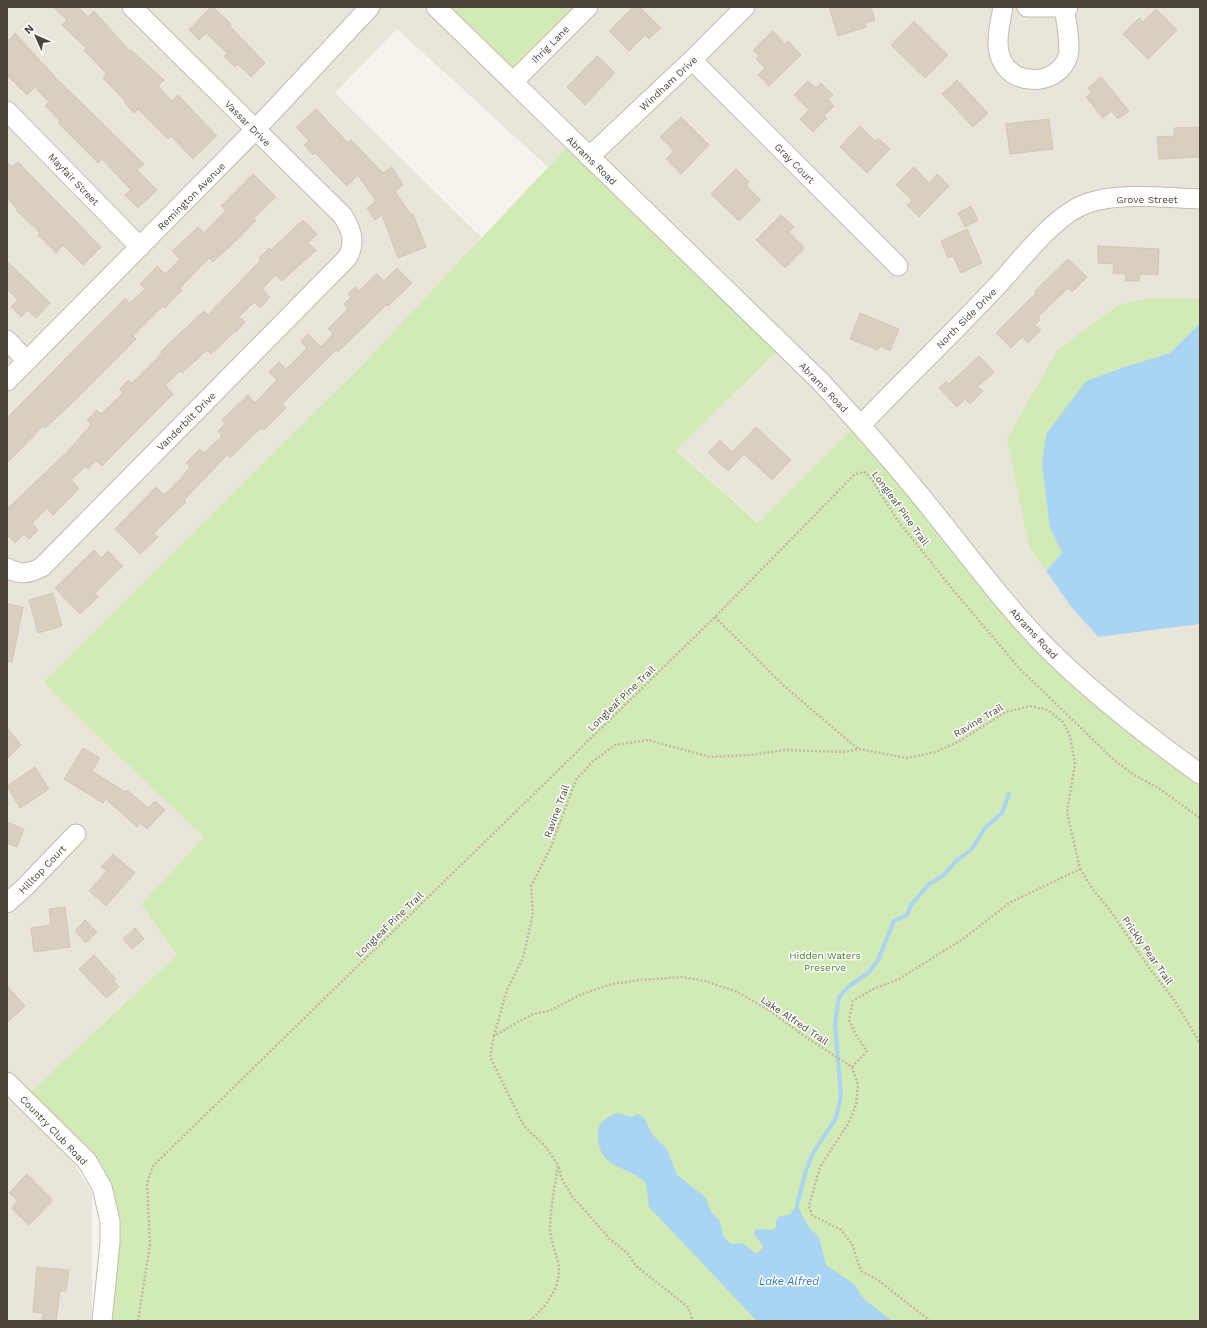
<svg xmlns="http://www.w3.org/2000/svg" width="1207" height="1328" viewBox="0 0 1207 1328" font-family="'Work Sans',sans-serif">
  <rect width="100%" height="100%" fill="#f6f3ec"/>
  <path fill="#eae5da" d="M7 7H427L568 146 548 167 397 29 335 93 482 238 361 366 43 682 116 754 204 837 141 904 177 955 30 1092 35 1101 7 1073Z
    M588 7H1200V299L1151 298 1118 304 1058 349 1029 547 1072 608 1098 637 1200 624V766L1133 716 1054 646 937 505 519 78Z
    M778 350 854 427 759 523 676 449Z
    M7 1092 64 1148 92 1193V1321H7Z"/>
  <path fill="#d2eab5" d="M446 7H588L519 78Z
    M568 146 778 350 676 450 758 523 854 427C892 472 926 520 966 563L1200 782V1321H110L117 1222 30 1092 177 955 141 904 204 837 116 754 43 682 361 366Z
    M1151 298 1200 299V323L1170 353 1124 367 1086 381 1050 528 1062 553 1046 571 1029 547 1007 439 1058 349 1119 304Z"/>
  <path fill="#a9d4f2" d="M1200 323V624L1098 637 1072 608 1046 571 1062 553 1050 528 1042 464 1046 434 1086 381 1124 367 1170 353Z
    M618 1113 630 1117 638 1114 644 1118 652 1134 667 1149 677 1175 706 1198 711 1212 720 1221 723 1236 731 1244 743 1243 755 1253 761 1251 763 1246 754 1234 755 1230 762 1229 772 1230 776 1227V1221L780 1216 789 1215 797 1205 808 1226 819 1237 826 1265 854 1284 864 1299 892 1321H757L649 1207 646 1183C625 1163 597 1170 598 1133 598 1121 609 1116 618 1113Z"/>
  <g fill="none" stroke-linecap="round" stroke-linejoin="round">
    <path stroke="#a9d4f2" stroke-width="4" d="M797 1205 806 1170 813 1153 836 1118 841 1096 835 1024 839 997 848 987 869 972 878 960 894 921 907 915 911 905 929 884 944 875 956 861 972 849 985 828 1002 813 1009 794"/>
  </g>
  <path fill="#d8cfc1" stroke="#d3c7b4" d="M53 7H78L88 17 94 11 130 51 131 50 164 80 158 86 172 101 178 95 217 136 193 159 171 136 168 139 138 109 134 113 124 102 125 101 103 78 107 74 84 50 86 48 62 25 67 20Z
    M211 7H213L231 24 230 26 265 63 251 77 238 64 235 67 224 57 227 53 206 33 199 40 189 30Z
    M633 7H640L661 28 649 39 645 35 629 51 609 31Z
    M829 7H871L875 20 865 23 866 27 838 36Z
    M1156 9 1177 30 1148 59 1123 34 1139 18 1143 22Z
    M914 21 948 55 925 78 891 45Z
    M773 31 785 44 788 41 801 55 769 86 758 75 765 68 756 59 759 56 753 50Z
    M15 33 56 78 144 164 137 170 157 190 138 208 125 195 131 190 102 159 98 163 58 123 60 121 45 106 49 102 35 87 27 95 7 75V42Z
    M597 56 615 73 585 105 567 87Z
    M1101 77 1129 111 1118 119 1111 111 1103 118 1086 97 1092 93 1088 88Z
    M957 80 988 113 973 127 942 94Z
    M808 81 816 88 821 83 833 95 828 99 834 106 824 116 827 118 813 132 800 119 809 110 794 95Z
    M316 109 348 143 351 140 383 173 392 167 403 185 395 191 411 215 413 214 426 247 398 258 382 215 375 220 367 208 376 201 358 175 347 186 315 153 313 155 304 145 309 141 296 127Z
    M681 117 709 145 681 174 666 159 674 151 660 137Z
    M1049 119 1053 149 1010 154 1006 124Z
    M860 126 875 141 878 138 890 149 867 173 840 147Z
    M1200 127V157L1159 159 1157 137 1174 136V128Z
    M7 162 12 167 18 162 101 247 83 265 63 245 56 253 38 235 40 233 16 210 17 209 7 198Z
    M914 167 929 183 937 174 949 186 919 217 907 205 912 200 896 185Z
    M736 169 749 182 746 185 761 200 739 221 711 194Z
    M253 174 276 197 254 218 256 220 238 239 213 262 209 258 180 288 182 290 165 308 163 306 133 336 136 339 71 404 45 428 43 426 7 463V418L125 298 130 303 145 289 140 284 157 266 165 274 180 259 172 251 198 227 204 233 226 210 221 206Z
    M971 206 978 220 965 227 958 213Z
    M781 215 794 227 789 232 805 248 785 268 756 240Z
    M303 220 317 234 308 243 316 250 282 281 275 275 262 289 270 297 260 308 254 302 239 317 245 322 236 332 235 331 211 354 207 350 182 373 180 371 165 385 173 394 102 466 96 461 88 469 86 466 71 480 79 489 53 515 47 508 32 523 38 530 29 539 24 534 15 543 7 535V509L69 450 91 425 87 420 97 410 101 414 123 393 120 389 128 380 132 383 162 353 161 351 204 311 208 315 261 260 259 258 269 248 271 250Z
    M967 229 982 263 961 273 953 256 948 258 941 241Z
    M1098 246 1159 249 1158 275 1140 274 1139 281H1125L1126 274 1113 273 1114 264 1098 263Z
    M1068 259 1087 277 1072 292 1068 288 1038 317 1040 320 1035 325 1041 330 1028 343 1022 337 1011 348 996 333 1036 293 1035 291Z
    M7 261 50 303 36 318 27 310 21 317 11 307 18 300 7 289Z
    M397 268 412 283 388 306 387 304 338 352 336 350 282 404 286 408 264 430 261 428 230 458 227 455 184 500 186 502 154 533 158 537 140 554 115 529 156 487 164 495 183 476 190 467 186 463 200 449 204 453 222 436 218 431 225 424 222 420 248 395 255 403 277 380 269 372 279 362 286 369 307 348 301 342 308 334 321 347 333 334 328 329 348 309 344 304 351 297 348 294 355 287 359 291 377 274 384 281Z
    M860 313 899 329 890 351 880 346 878 350 850 339Z
    M979 356 994 372 978 386 983 391 970 404 965 399 957 407 939 388 946 381 949 384Z
    M756 427 791 460 772 480 744 454 728 471 708 453 720 440 732 452Z
    M94 550 101 558 108 551 123 566 95 593 98 597 80 614 55 588Z
    M53 593 62 626 38 633 29 600Z
    M7 604 23 607 12 662H7Z
    M7 728 21 745 7 759Z
    M83 748 100 758 92 771 125 792 127 790 148 808 155 801 165 810 147 829 140 823 137 827 106 799 103 803 64 779Z
    M35 767 49 789 20 808 7 786Z
    M7 822 24 829 17 847 7 843Z
    M113 854 135 873 106 906 89 891 107 871 101 867Z
    M65 907 70 947 34 952 31 928 51 925 49 909Z
    M85 920 97 932 86 943 75 931Z
    M135 928 144 939 132 949 123 939Z
    M94 955 116 979 114 981 119 987 106 998 79 969Z
    M7 986 25 1006 7 1023Z
    M27 1174 53 1200 29 1225 11 1208 18 1201 9 1193Z
    M37 1267 69 1270 66 1291H60L56 1321 42 1320 43 1313 33 1312Z"/>
  <g fill="none" stroke-linecap="round" stroke-linejoin="round">
    <defs>
      <path id="minor" d="M436 7 821 382C859 423 897 466 932 510 971 558 1007 608 1050 651 1097 697 1148 736 1200 774
        M1003 7C1000 24 994 45 1002 61 1015 88 1059 85 1068 56 1071 44 1066 20 1064 7
        M1027 7H1068
        M692 60 898 266
        M513 82 588 7
        M7 111 140 247
        M589 157 692 60 745 7
        M7 340 27 361
        M7 381 255 130 370 7
        M861 425C905 379 951 335 995 288 1020 262 1053 215 1088 203 1123 192 1164 198 1200 199
        M7 568C19 575 29 574 42 567L347 258C356 243 352 231 343 216L132 7
        M7 903 24 888 76 834
        M7 1082 87 1161 102 1187 110 1221V1243L102 1321"/>
    </defs>
    <use href="#minor" stroke="#c2bbae" stroke-width="21"/>
    <path stroke="#c4b79f" stroke-width="2.5" stroke-dasharray="2 2" stroke-linecap="butt" d="M715 617 783 685 858 749
      M1080 869 1094 891 1109 909 1150 969 1174 1000 1200 1043
      M494 1036 507 990 523 958 533 913 531 886 550 849 576 780 592 762 615 745 648 740 710 757 750 755 785 750 844 752 859 749 907 758 935 752 958 742 1006 712 1030 706 1048 710 1063 722 1070 736 1075 764 1067 812 1080 869 1009 903 963 939 899 979 871 990 853 1001 849 1020 856 1035 867 1051 852 1067
      M559 1167 561 1178 572 1196 610 1239 628 1254 636 1266 688 1307 693 1321
      M138 1321 150 1244 147 1183 153 1166 715 617 855 474 864 472 870 477 898 521 954 591 1019 668 1114 760 1134 775 1160 789 1200 818
      M530 1321C546 1306 563 1286 558 1262 555 1250 550 1239 550 1226 551 1206 555 1185 558 1165L545 1146 524 1126 490 1057 494 1036 518 1022 533 1014 549 1011 582 994 612 984 641 980 682 977 705 981 735 991 769 1010 804 1036 852 1067 858 1085 856 1105 848 1124 820 1167 809 1206 812 1215 841 1230 852 1244 861 1271 878 1280 930 1321"/>
    <use href="#minor" stroke="#fff" stroke-width="19"/>
  </g>
  <g text-anchor="middle" stroke-width="3" stroke-linejoin="round" paint-order="stroke">
    <g font-size="10" fill="#4b4439" stroke="#fff">
      <text transform="translate(550 44) rotate(-45)" y="4">Ihrig Lane</text>
      <text transform="translate(668 83) rotate(-43)" y="4">Windham Drive</text>
      <text transform="translate(248 123) rotate(45)" y="4">Vassar Drive</text>
      <text transform="translate(592 160) rotate(44)" y="4">Abrams Road</text>
      <text transform="translate(795 163) rotate(45)" y="4">Gray Court</text>
      <text transform="translate(74 179) rotate(46)" y="4">Mayfair Street</text>
      <text transform="translate(191 196) rotate(-45)" y="4">Remington Avenue</text>
      <text x="1147" y="203">Grove Street</text>
      <text transform="translate(966 318) rotate(-45)" y="4">North Side Drive</text>
      <text transform="translate(824 387) rotate(46)" y="4">Abrams Road</text>
      <text transform="translate(186 421) rotate(-45)" y="4">Vanderbilt Drive</text>
      <text transform="translate(901 508) rotate(54)" y="4">Longleaf Pine Trail</text>
      <text transform="translate(1034 633) rotate(47)" y="4">Abrams Road</text>
      <text transform="translate(621 698) rotate(-44)" y="4">Longleaf Pine Trail</text>
      <text transform="translate(978 720) rotate(-31)" y="4">Ravine Trail</text>
      <text transform="translate(556 811) rotate(-70)" y="4">Ravine Trail</text>
      <text transform="translate(42 869) rotate(-46)" y="4">Hilltop Court</text>
      <text transform="translate(389 924) rotate(-44)" y="4">Longleaf Pine Trail</text>
      <text transform="translate(1148 950) rotate(55)" y="4">Prickly Pear Trail</text>
      <text transform="translate(795 1020) rotate(34)" y="4">Lake Alfred Trail</text>
      <text transform="translate(54 1130) rotate(46)" y="4">Country Club Road</text>
    </g>
    <g font-size="10" fill="#4a7f2a" stroke="#fff">
      <text x="825" y="959">Hidden Waters<tspan x="825" dy="12">Preserve</tspan></text>
    </g>
    <g font-size="11" font-style="italic" fill="#2e7ab2" stroke="#fff">
      <text x="789" y="1285">Lake Alfred</text>
    </g>
  </g>
  <rect width="1207" height="1328" fill="none" stroke="#4b4439" stroke-width="16"/>
  <g transform="translate(36 36) rotate(315)" stroke="#ffffff" stroke-width="3" paint-order="stroke">
  <path d="M0-3L7 15L0 10L-7 15Z" fill="#4b4439"/>
  <text y="-6" font-size="11" font-weight="bold" text-anchor="middle" fill="#4b4439">N</text>
  </g>
</svg>
